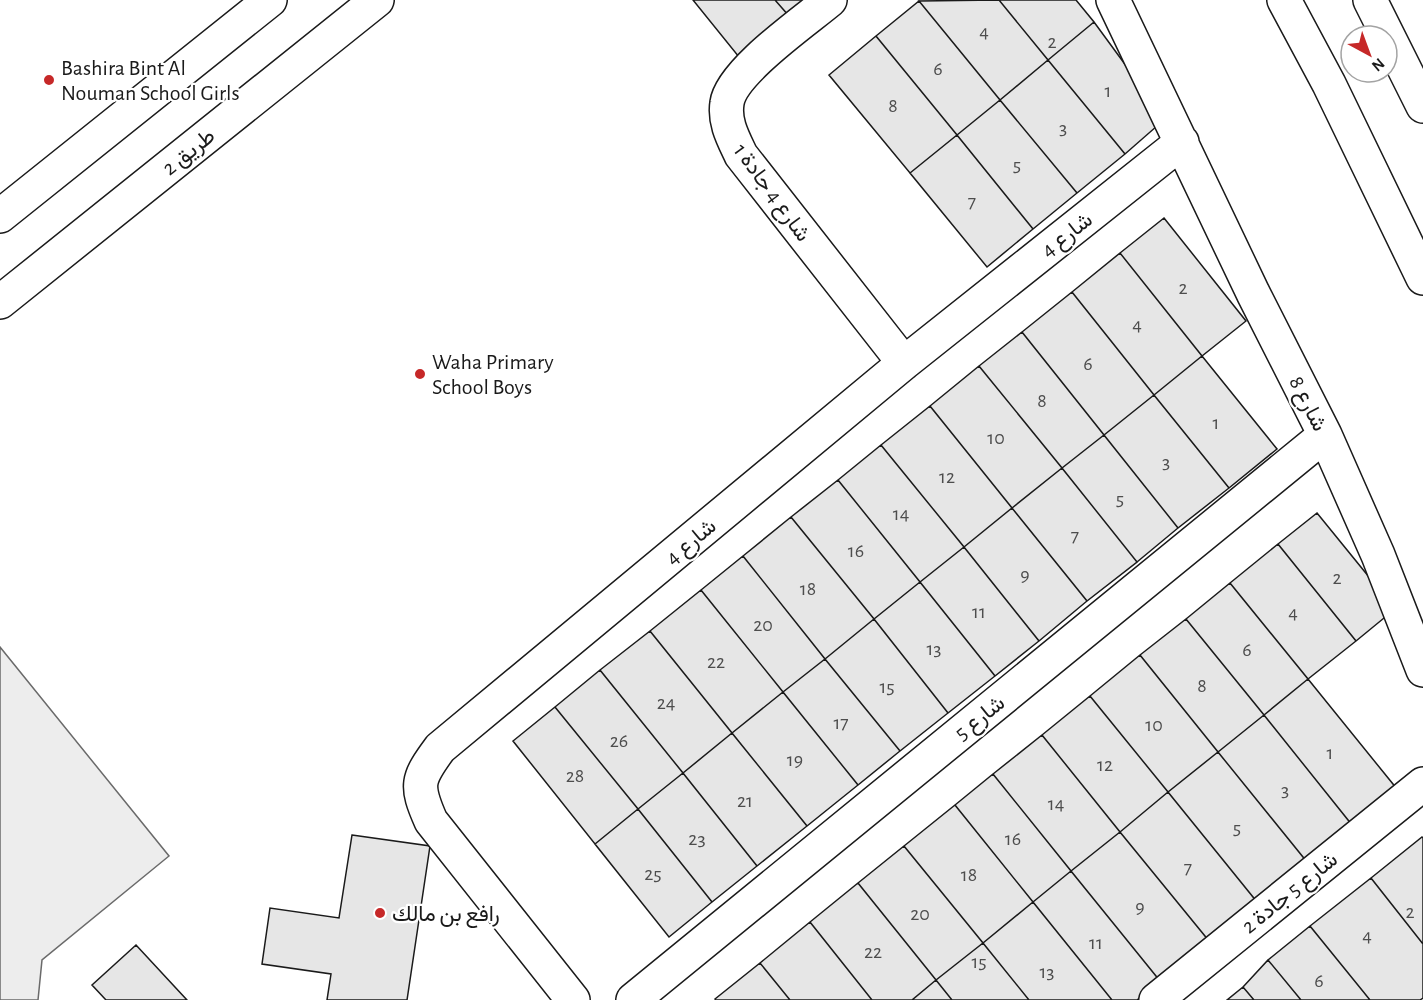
<svg xmlns="http://www.w3.org/2000/svg" width="1423" height="1000" viewBox="0 0 1423 1000" font-family="'Alegreya Sans',Vazirmatn,sans-serif">
  <rect width="100%" height="100%" fill="#fff"/>
  <path fill="#ededed" stroke="#6a6a6a" stroke-width="1.5" d="M0 647 169 856 42 960 38 1000H0Z"/>
  <path fill="#e6e6e6" stroke="#1a1a1a" stroke-width="1.5" d="M693 0H775L789 16 739 57Z
    M775 0H808L789 16Z
    M999 0 1048 60 1000 100 919 1Z
    M999 0H1076L1094 22 1048 60Z
    M919 1 1000 100 957 135 876 36Z
    M1094 22 1165 119 1125 154 1048 60Z
    M876 36 957 135 910 173 829 75Z
    M1048 60 1125 154 1077 193 1000 100Z
    M1000 100 1077 193 1033 229 957 135Z
    M957 135 1033 229 987 267 910 173Z
    M1164 218 1246 321 1202 356 1120 253Z
    M1120 253 1202 356 1154 395 1072 292Z
    M1072 292 1154 395 1104 435 1022 332Z
    M1022 332 1104 435 1062 468 979 366Z
    M1202 356 1277 449 1229 488 1154 395Z
    M979 366 1062 468 1012 508 930 406Z
    M1154 395 1229 488 1178 528 1104 435Z
    M930 406 1012 508 964 547 881 445Z
    M1104 435 1178 528 1137 562 1062 468Z
    M881 445 964 547 920 582 838 480Z
    M1062 468 1137 562 1087 601 1012 508Z
    M838 480 920 582 874 619 791 517Z
    M1012 508 1087 601 1039 641 964 547Z
    M1317 513 1395 609 1356 641 1278 544Z
    M791 517 874 619 825 659 743 556Z
    M1278 544 1356 641 1308 679 1230 583Z
    M964 547 1039 641 995 676 920 582Z
    M743 556 825 659 783 692 701 590Z
    M920 582 995 676 948 713 874 619Z
    M1230 583 1308 679 1264 715 1186 619Z
    M701 590 783 692 732 733 650 631Z
    M874 619 948 713 900 751 825 659Z
    M1186 619 1264 715 1218 752 1140 655Z
    M650 631 732 733 683 773 600 670Z
    M1140 655 1218 752 1168 792 1090 696Z
    M825 659 900 751 858 785 783 692Z
    M600 670 683 773 638 809 555 707Z
    M1308 679 1397 789 1352 825 1264 715Z
    M783 692 858 785 807 826 732 733Z
    M1090 696 1168 792 1120 832 1042 735Z
    M555 707 638 809 595 844 513 741Z
    M1264 715 1352 825 1307 862 1218 752Z
    M732 733 807 826 757 866 683 773Z
    M1042 735 1120 832 1071 871 993 774Z
    M1218 752 1307 862 1257 902 1168 792Z
    M683 773 757 866 712 902 638 809Z
    M993 774 1071 871 1033 902 955 805Z
    M1168 792 1257 902 1209 941 1120 832Z
    M955 805 1033 902 983 943 904 846Z
    M638 809 712 902 669 937 595 844Z
    M1120 832 1209 941 1160 981 1071 871Z
    M352 835 430 846 407 1000H327L331 974 262 964 270 908 339 918Z
    M1422 837 1423 838V944L1371 878Z
    M904 846 983 943 936 980 858 883Z
    M1071 871 1160 981 1137 1000H1112L1033 902Z
    M1371 878 1423 944V998L1420 1000H1370L1310 926Z
    M858 883 936 980 912 1000H872L810 922Z
    M1033 902 1112 1000H1029L983 943Z
    M810 922 872 1000H790L760 963Z
    M1310 926 1370 1000H1301L1268 960Z
    M983 943 1029 1000H952L936 980Z
    M136 945 187 1000H106L92 985Z
    M1268 960 1301 1000H1254L1243 987Z
    M760 963 790 1000H716L715 999Z
    M936 980 952 1000H912Z
    M1243 987 1254 1000H1227Z"/>
  <g fill="none" stroke-linecap="round" stroke-linejoin="round">
    <defs>
      <path id="minor" d="M830 0C805 21 731 72 727 103 724 122 733 138 741 155L904 363
        M1113 0 1253 293 1325 435 1378 555 1423 670
        M0 216 270 0
        M0 302 377 0
        M573 1000 431 821C415 785 417 779 440 748L904 363 1182 142
        M633 1000 1325 435
        M1156 1000 1423 784"/>
      <path id="major" d="M1284 0 1329 84 1423 278
        M1370 0 1423 106"/>
    </defs>
    <use href="#minor" stroke="#1a1a1a" stroke-width="36"/>
    <use href="#major" stroke="#1a1a1a" stroke-width="36"/>
    <use href="#minor" stroke="#fff" stroke-width="33"/>
    <use href="#major" stroke="#fff" stroke-width="33"/>
  </g>
  <g fill="#c62828" stroke="#fff" stroke-width="2">
    <circle cx="49" cy="80" r="6"/>
    <circle cx="420" cy="374" r="6"/>
    <circle cx="380" cy="913" r="6"/>
  </g>
  <g text-anchor="middle" stroke-width="4.5" stroke-linejoin="round" paint-order="stroke">
    <g font-size="20" fill="#4d4d4d">
      <text x="984" y="38">4</text>
      <text x="1052" y="48">2</text>
      <text x="938" y="75">6</text>
      <text x="1108" y="97">1</text>
      <text x="893" y="112">8</text>
      <text x="1063" y="134">3</text>
      <text x="1017" y="171">5</text>
      <text x="972" y="208">7</text>
      <text x="1183" y="294">2</text>
      <text x="1137" y="331">4</text>
      <text x="1088" y="370">6</text>
      <text x="1042" y="407">8</text>
      <text x="1216" y="429">1</text>
      <text x="996" y="444">10</text>
      <text x="1166" y="468">3</text>
      <text x="947" y="483">12</text>
      <text x="1120" y="505">5</text>
      <text x="901" y="520">14</text>
      <text x="1075" y="542">7</text>
      <text x="856" y="557">16</text>
      <text x="1025" y="581">9</text>
      <text x="1337" y="584">2</text>
      <text x="808" y="595">18</text>
      <text x="979" y="618">11</text>
      <text x="1293" y="619">4</text>
      <text x="763" y="631">20</text>
      <text x="934" y="655">13</text>
      <text x="1247" y="656">6</text>
      <text x="716" y="668">22</text>
      <text x="1202" y="692">8</text>
      <text x="887" y="693">15</text>
      <text x="666" y="709">24</text>
      <text x="841" y="729">17</text>
      <text x="1154" y="731">10</text>
      <text x="619" y="747">26</text>
      <text x="1330" y="759">1</text>
      <text x="795" y="766">19</text>
      <text x="1105" y="771">12</text>
      <text x="575" y="782">28</text>
      <text x="1285" y="796">3</text>
      <text x="745" y="807">21</text>
      <text x="1056" y="810">14</text>
      <text x="1237" y="834">5</text>
      <text x="697" y="845">23</text>
      <text x="1013" y="845">16</text>
      <text x="1188" y="874">7</text>
      <text x="653" y="880">25</text>
      <text x="969" y="881">18</text>
      <text x="1140" y="913">9</text>
      <text x="1410" y="918">2</text>
      <text x="920" y="920">20</text>
      <text x="1367" y="942">4</text>
      <text x="1096" y="949">11</text>
      <text x="873" y="958">22</text>
      <text x="979" y="968">15</text>
      <text x="1047" y="978">13</text>
      <text x="1319" y="987">6</text>
    </g>
    <g font-size="22" fill="#1a1a1a" stroke="#fff" text-anchor="start">
      <text x="61" y="75">Bashira Bint Al<tspan x="61" dy="25">Nouman School Girls</tspan></text>
      <text x="432" y="369">Waha Primary<tspan x="432" dy="25">School Boys</tspan></text>
      <text x="392" y="921">رافع بن مالك</text>
    </g>
    <g font-size="22" fill="#1a1a1a" stroke="#fff">
      <text transform="translate(188 151) rotate(-39)" y="8">طريق 2</text>
      <text transform="translate(773 192) rotate(54)" y="8">شارع 4 جادة 1</text>
      <text transform="translate(1066 234) rotate(-38)" y="8">شارع 4</text>
      <text transform="translate(1309 403) rotate(63)" y="8">شارع 8</text>
      <text transform="translate(690 541) rotate(-40)" y="8">شارع 4</text>
      <text transform="translate(979 717) rotate(-39)" y="8">شارع 5</text>
      <text transform="translate(1289 892) rotate(-39)" y="8">شارع 5 جادة 2</text>
    </g>
  </g>
  <g transform="translate(1369 54) rotate(139)"><circle r="28" fill="#ffffff" stroke="#a3a3a3" stroke-width="1.5"/>
  <path d="M0-4.5L10 22L0 15L-10 22Z" fill="#c62828"/>
  <text y="-9" font-size="16" font-weight="bold" text-anchor="middle" fill="#1a1a1a">N</text>
  </g>
</svg>
